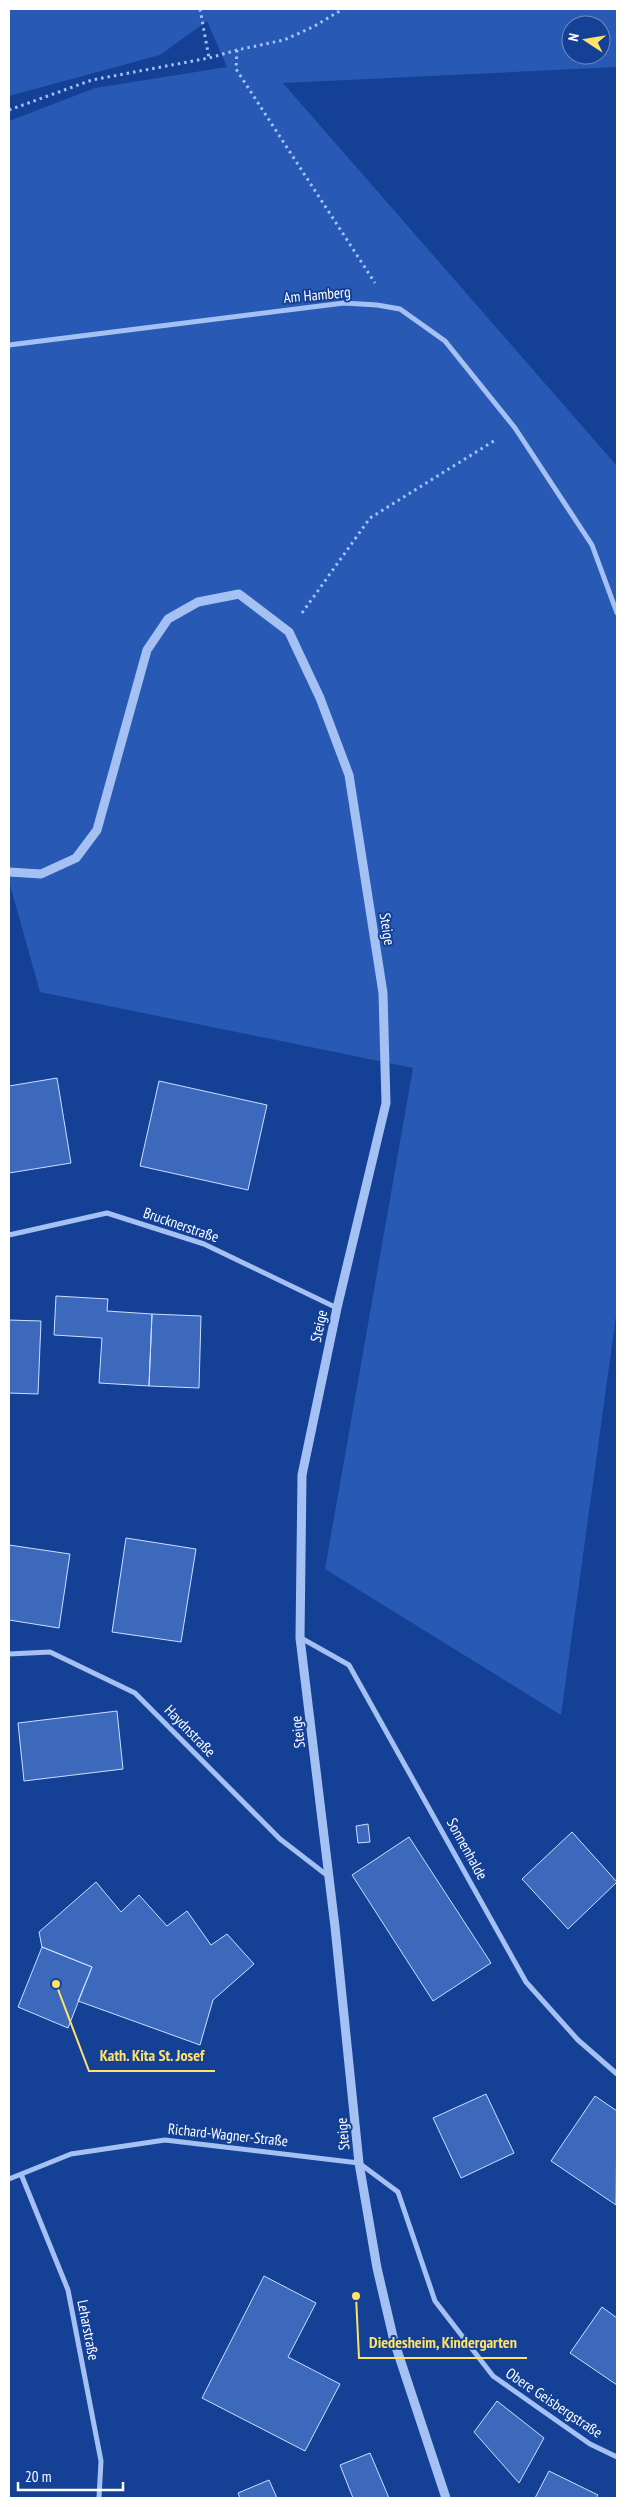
<svg xmlns="http://www.w3.org/2000/svg" width="626" height="2507" viewBox="0 0 626 2507" font-family="'PT Sans Narrow',sans-serif">
  <rect width="100%" height="100%" fill="#144096"/>
  <path fill="#2859b4" fill-rule="evenodd" d="M9 9H617V67L283 83 617 466V1309L561 1715 325 1569 413 1068 40 992 9 881V121L95 88 227 67 207 21 160 55 9 96ZM571 25H601V55H571Z"/>
  <path fill="#3d69bd" stroke="#cddefc" d="M57 1078 71 1163 9 1173V1086Z
    M159 1081 267 1105 248 1190 140 1166Z
    M56 1296 108 1299 107 1311 152 1314 149 1386 99 1383 102 1338 54 1335Z
    M152 1314 201 1316 199 1388 149 1386Z
    M9 1320 41 1321 38 1394 9 1393Z
    M126 1538 196 1549 181 1642 112 1632Z
    M9 1545 70 1554 59 1628 9 1620Z
    M117 1711 123 1769 24 1781 18 1723Z
    M368 1824 370 1842 358 1843 356 1826Z
    M572 1832 617 1882 568 1929 522 1879Z
    M409 1837 491 1963 433 2001 352 1875Z
    M96 1882 121 1912 139 1895 167 1926 187 1911 211 1945 227 1934 254 1964 213 2000 200 2045 78 2001 92 1967 42 1947 39 1932Z
    M42 1947 92 1967 68 2028 18 2007Z
    M486 2094 514 2153 461 2178 433 2118Z
    M595 2096 617 2111 616 2205 551 2161Z
    M264 2276 316 2303 288 2357 340 2384 305 2451 202 2398Z
    M602 2307 617 2318V2385L570 2353Z
    M497 2401 544 2438 519 2483 474 2432Z
    M370 2453 389 2498H353L340 2465Z
    M549 2471 598 2495 596 2498H535Z
    M269 2480 277 2498H240L238 2493Z"/>
  <g fill="none" stroke-linecap="round" stroke-linejoin="round">
    <path stroke="#a5c0f2" stroke-width="3" stroke-dasharray="2.5 4" stroke-linecap="butt" d="M200 9 209 58
      M237 50 236 69 375 283
      M9 110 92 80 209 58 237 50 284 40 313 27 343 9
      M302 613 370 518 497 439"/>
    <path stroke="#a5c0f2" stroke-width="5" d="M9 345 344 303 377 305 400 309 445 341 515 428 592 545 617 613
      M9 1235 107 1213 204 1244 337 1308
      M301 1638 349 1665 526 1982 578 2040 617 2074
      M9 1654 50 1652 135 1693 280 1839 328 1876
      M21 2174 68 2290 101 2461 99 2498
      M9 2179 71 2154 165 2140 359 2163 398 2192 435 2301 493 2376 590 2444 617 2457"/>
    <path stroke="#a5c0f2" stroke-width="9" d="M9 872 41 874 76 858 97 830 147 650 168 619 198 602 239 594 289 632 320 698 349 775 383 993 386 1103 337 1308 302 1475 300 1638 335 1927 359 2163 377 2268 394 2341 446 2498"/>
  </g>
  <g text-anchor="middle" stroke-width="4" stroke-linejoin="round" paint-order="stroke">
    <g font-size="15" fill="#fff" stroke="#144096">
      <text transform="translate(317 295) rotate(-5)" y="5">Am Hamberg</text>
      <text transform="translate(387 929) rotate(81)" y="5">Steige</text>
      <text transform="translate(181 1225) rotate(19)" y="5">Brucknerstraße</text>
      <text transform="translate(319 1326) rotate(-78)" y="5">Steige</text>
      <text transform="translate(190 1731) rotate(46)" y="5">Haydnstraße</text>
      <text transform="translate(298 1732) rotate(-97)" y="5">Steige</text>
      <text transform="translate(467 1849) rotate(61)" y="5">Sonnenhalde</text>
      <text transform="translate(343 2134) rotate(-95)" y="5">Steige</text>
      <text transform="translate(228 2135) rotate(6)" y="5">Richard-Wagner-Straße</text>
      <text transform="translate(88 2330) rotate(79)" y="5">Leharstraße</text>
      <text transform="translate(554 2403) rotate(34)" y="5">Obere Geisbergstraße</text>
    </g>
  </g>
  <path fill="none" stroke="#ffe266" stroke-width="2" d="M56 1984L89 2071H215M356 2296L359 2358H527"/>
  <g fill="#ffe266" stroke="#144096" stroke-width="2">
    <circle cx="56" cy="1984" r="5"/>
    <circle cx="356" cy="2296" r="5"/>
  </g>
  <g font-size="16" text-anchor="middle" font-weight="bold" fill="#ffe266" stroke="#144096" stroke-width="4" stroke-linejoin="round" paint-order="stroke">
    <text x="152" y="2061">Kath. Kita St. Josef</text>
    <text x="443" y="2348">Diedesheim, Kindergarten</text>
  </g>
  <rect width="626" height="2507" fill="none" stroke="#ffffff" stroke-width="20"/>
  <g transform="translate(586 40) rotate(282)"><circle r="24" fill="#144096" stroke="#728cc0"/>
  <path d="M0-4L9 19L0 12L-9 19Z" fill="#ffe266"/>
  <text y="-8" font-size="14" font-weight="bold" text-anchor="middle" fill="#ffffff">N</text>
  </g>
  <path d="M18 2482v8h105v-8" fill="none" stroke="#ffffff" stroke-width="2.5"/>
  <text x="25" y="2482" font-size="15" fill="#ffffff" stroke="#144096" stroke-width="4" paint-order="stroke">20 m</text>
</svg>
